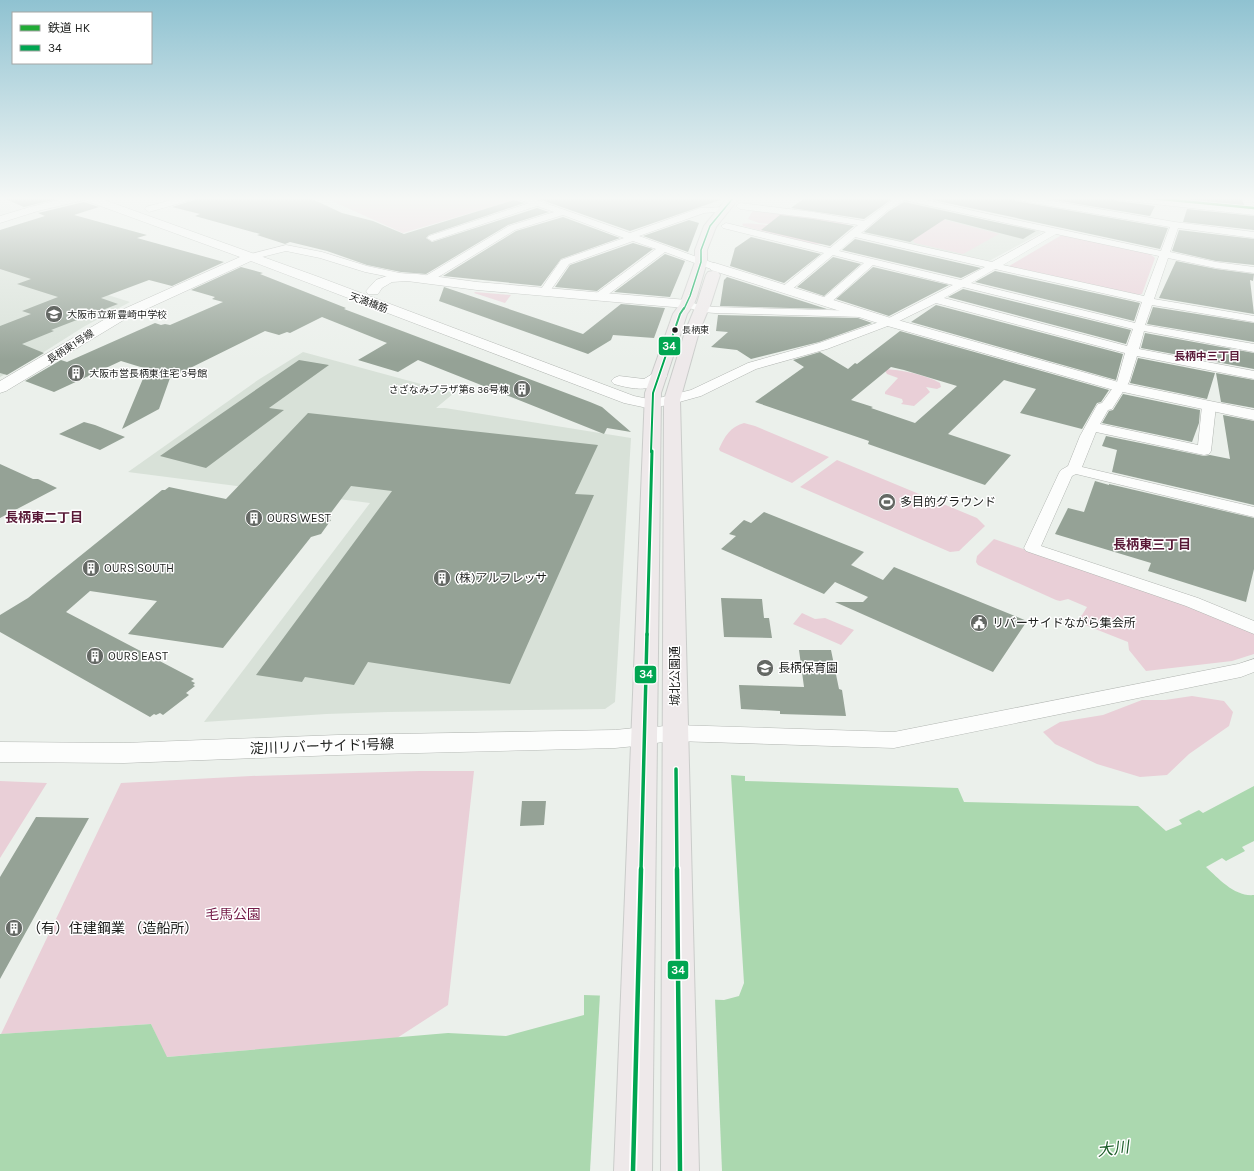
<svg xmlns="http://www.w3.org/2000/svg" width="1254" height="1171" viewBox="0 0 1254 1171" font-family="Karla,'Noto Sans JP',sans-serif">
  <rect width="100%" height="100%" fill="#ebf0eb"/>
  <path fill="#d8e1d8" d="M903 201H910L987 221 1038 230 1041 233 989 261 867 235 864 232Z
    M0 261 130 302 85 326 36 357 0 377Z
    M303 352 454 393 436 408H445L631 438 615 702 605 709 388 712 326 714 204 722 370 503 128 472 258 380Z"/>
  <path fill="#e9cfd7" d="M323 197H511L518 199 403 233Z
    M753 210 830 220 852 226 825 244H813L743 226 742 224C746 222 785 227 793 227L759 223 748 219Z
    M938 218 999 234 963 254 915 243 909 236Z
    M1060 236H1067L1150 254 1155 258 1142 294 1135 295 1012 268 1009 266Z
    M475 292 511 295 505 303 474 293Z
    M884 369C901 370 924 374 940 383L941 387 937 389 926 387 930 392 914 406 901 404 903 402 902 399 885 394V392L898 378 887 374Z
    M744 423 755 426 829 457 792 483 720 451 719 449C725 436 730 427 744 423Z
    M837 460 977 518 985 526 959 551 950 552 800 487Z
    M994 539 1165 597 1254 633V654L1232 661 1146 671 1129 650 1128 642 1075 621 1082 615 1087 607 1068 599 1060 601 1056 600 978 565 976 562 977 556Z
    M802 613 815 619 825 618 854 630 841 645 793 624Z
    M1192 696 1224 701 1233 712 1229 726 1189 754 1167 775 1140 777 1097 764 1055 744 1043 732 1060 722 1103 715 1142 700H1165Z
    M419 771H474L448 1005 397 1038 166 1057 151 1024 1 1034 121 783 251 776Z
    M0 781 47 783 0 858Z"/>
  <path fill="#abd8af" d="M731 775 745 776V781L958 788 964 802 1138 806 1166 831 1182 824 1179 820 1199 810 1203 813 1254 786V841L1242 847 1245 851 1226 861 1222 858 1206 867C1219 879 1235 897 1254 895V1171H0V1034L151 1024 167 1057 448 1033 506 1036 584 1015V995L724 1000 739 996 744 983Z"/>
  <path fill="#ebf0eb" d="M600 994 715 998 722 1171H590Z"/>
  <path fill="#95a296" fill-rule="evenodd" d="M0 197H65L24 207Z
    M196 197H308L342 213 373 221 404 234 514 200 524 203 429 235 426 238 432 242 537 208 549 212 508 225 426 274 401 272 367 265 327 251 290 242 285 244 257 235 260 234 195 216 200 214 172 207 194 200Z
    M533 197H723V199L630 231Z
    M806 197H895L864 219 791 208Z
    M919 197H1011L1016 201 1168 228 1160 249Z
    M1036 197H1102L1114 199 1118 201 1155 206 1150 216Z
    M1191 197H1241L1245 207 1190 201Z
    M84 202 99 207 74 215 147 235 137 238 224 262 172 286 149 280 101 298 118 304 51 330 54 331 22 344 44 353 7 375 0 373V326L31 314 22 311 58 297 17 284 31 279 0 269V230L45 216 38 213Z
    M904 202 1036 231 1023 239 945 219 910 242 864 232 889 211Z
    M1187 209 1254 216V230L1183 222Z
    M780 215 813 219 854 226 830 246 761 230Z
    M563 217 620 238 561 259 541 286 443 276 516 231Z
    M689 220 699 223 688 252 643 236Z
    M1179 230 1254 239V265L1216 261 1172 251Z
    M751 237 821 254 784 283 730 266 735 248Z
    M855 239 981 268 961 278 842 250Z
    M633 243 653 249 597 291 555 287 570 265Z
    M665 254 685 261 670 297 614 292Z
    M833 257 861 264 824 296 797 287Z
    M1176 261 1216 269 1254 274 1253 281 1250 280 1254 314 1159 298Z
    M241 267 263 273 260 274 346 308 344 309 590 402 602 407 631 432 607 428 604 434 418 360 398 372 358 360 387 343 322 317 290 333 287 332 279 335 265 331 170 378 159 409 122 429 147 369 121 361 54 392 25 381 61 360 67 362 155 323 161 325 165 324 170 325 223 302 212 299 215 297 191 290Z
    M873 267 949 285 889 316 836 299Z
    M995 271 1140 303 1134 321 975 282Z
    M727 277 827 309 720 306 724 280Z
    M444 287 583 334 621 304 665 308 654 338 613 335 611 340 588 354 439 301Z
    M963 289 1131 330 1126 344 948 297Z
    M936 305 1123 354 1116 380 911 322Z
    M1153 307 1254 323V342L1147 324Z
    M718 315 858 318 872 323 819 342 751 359 737 350 711 347 728 332 716 331Z
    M900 331 1109 390 1101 402 1097 403 1082 429 1020 413 1036 389 1004 380 948 434 1011 455 985 485 868 444 869 441 755 402 804 367 793 360 820 352 848 369 855 363 857 364ZM891 367 904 370 957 386 915 423 871 408 873 407 851 400Z
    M1145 333 1254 353V369L1141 348Z
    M1138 358 1215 373 1207 399 1130 383Z
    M299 360 329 365 269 408 284 410 206 468 160 456Z
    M1216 373 1254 380V408L1221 402Z
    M1123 394 1200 410 1199 423 1192 442 1102 423 1109 411 1113 410Z
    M308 413 598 445 575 494 594 495 510 684 368 662 354 685 305 677 302 682 256 675 392 491 351 486 330 514 332 515 328 519 331 520 321 534 311 537 223 648 128 634 157 601 90 591 66 612 194 679 191 681 195 683 193 685 195 686 186 693 189 695 163 715 160 713 156 715 154 714 150 717 0 632V615L28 598 162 490H165L169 487 226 499Z
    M1223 415 1254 421V505L1112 472 1117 450 1102 446 1106 436 1204 456 1210 455 1230 459Z
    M84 422 95 425 125 437 100 450 59 434Z
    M0 464 33 479H38L57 488 0 518Z
    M1095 481 1109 485V484L1254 518V569L1246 602 1148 571 1151 563 1055 534 1068 508 1084 512Z
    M764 512 864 552 851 565 883 580 894 567 1027 621 993 672 835 602H863L868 597 835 582 824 594 721 549 736 536 729 534 744 520 751 523Z
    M721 598 762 599 764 618H769L772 638 724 637Z
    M799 650H831L839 689 842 690 846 716 780 714V711L741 709 739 685 804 687Z
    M522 801H546L544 825 520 826Z
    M36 817 89 818 0 979V877Z"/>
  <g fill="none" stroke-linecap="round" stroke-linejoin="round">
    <defs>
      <path id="minor" d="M183 197H195L194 199 149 212 145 209 146 207Z
        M517 197H528L630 233 700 208 727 207 728 209 727 211 704 213 639 236 719 265 720 267 715 270 711 269 665 252 602 299H594L593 297 594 295 656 249 633 241 569 264 548 294H540L539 292 561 260 624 238 563 215 515 230 430 282H422L421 280 422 278 509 226 554 212 537 206 432 241 427 238 429 236 529 203 518 199Z
        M897 197H913L983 213 1161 251 1170 227 1016 200 1012 197H1029L1175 222 1254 232V238L1178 228 1170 252 1216 262 1254 267V273L1216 268 1168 258 1154 299 1254 316V322L1152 305 1145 325 1254 344V352L1144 331 1139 349 1254 371V379L1137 356 1129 382 1112 409 1108 410 1100 424 1198 445 1202 406 1204 403H1214L1216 406 1211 451 1209 454 1204 455 1096 432 1082 467 1254 507V517L1076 474 1072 476 1041 546 1198 598 1254 621V634L1186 606 1026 551 1024 548 1059 473 1061 470 1068 466 1080 436 1096 407 1098 404 1102 403 1117 382 1125 353 936 303 893 324 827 349 756 369 701 396 672 404 652 408 647 407 645 404 647 401 691 390 748 363 819 343 885 320 953 285 873 265 829 304H821L820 302 821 300 864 263 833 255 790 291H782L781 289 782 287 824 253 723 228 721 226 726 223 830 248 858 225 813 218 740 209 736 206 740 203 813 212 864 221ZM904 200 1046 232 992 262 861 233 888 210ZM1056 234 1159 256 1144 296 1003 265ZM855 237 985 267 961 280 839 251ZM995 269 1142 302 1135 323 971 283ZM963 287 1133 329 1127 346 944 298Z
        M1114 197H1139L1254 209V215L1118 200Z
        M1247 197H1254V202Z
        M286 245 322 252 367 266 409 275 410 277 405 280 365 272 320 258 286 251 250 260 245 257 247 255Z
        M687 301 703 306 715 307 863 311 869 314 863 317 715 313 702 312 683 306 682 304 683 302Z
        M1254 659V672L1241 677 894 748 675 741 645 744 638 741 635 736 638 731 645 728 675 725 894 732 1238 664Z"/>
      <path id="tertiary" d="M70 197H96L316 276 634 396 658 401 660 404 658 407 652 409 624 403 251 261 127 318 6 391 0 393V381L117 312 240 257 84 200 38 211 0 223V216L30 207Z
        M715 263 894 319 1122 383 1254 410V420L1114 390 884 325 711 270 709 267 711 264Z
        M395 273 417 274 477 282 687 300 692 301 694 304 692 307 687 308 661 306 477 290 407 281 392 282 382 288 378 294H368L366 291 376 280Z
        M659 371 664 373 667 376C654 394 632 389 614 384L611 381 614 378 619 376 644 379 654 373Z
        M645 727 654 729 658 736 654 743 645 745 615 748 338 755 124 763 0 762V742L124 743 338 735 615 730Z"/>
      <path id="primary" d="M728 197H740L716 227 707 250V262L697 296 694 304 687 314 661 393 652 1171H614L645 393 673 314 680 304 683 296 695 262V250L704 226Z
        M713 271 718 272 720 275 711 303 699 332 680 400 699 1171H661L664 400 685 332 697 303 706 275 708 272Z"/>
    </defs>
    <use href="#minor" stroke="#b2b6b2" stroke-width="1"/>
    <use href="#tertiary" stroke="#b2b6b2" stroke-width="1"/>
    <use href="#primary" stroke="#caccca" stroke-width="2"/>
    <use href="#minor" fill="#fcfdfc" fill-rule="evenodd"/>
    <use href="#tertiary" fill="#fcfdfc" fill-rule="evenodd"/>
    <use href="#primary" fill="#eee9ea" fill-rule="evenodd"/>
    <defs>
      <path id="bus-1-far4" d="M684 309 690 296 701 262V250L710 226 734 197"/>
      <path id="bus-1-far3" d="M651 452 653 393 680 314 684 308"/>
      <path id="bus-1-far2" d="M647 635 652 451"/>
      <path id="bus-1-far1" d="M676 769 677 870
        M641 870 647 634"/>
      <path id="bus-1" d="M677 869 680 1171
        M633 1171 641 869"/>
    </defs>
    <use href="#bus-1-far4" stroke="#fff" stroke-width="3"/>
    <use href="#bus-1-far3" stroke="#fff" stroke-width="4"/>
    <use href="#bus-1-far2" stroke="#fff" stroke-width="6"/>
    <use href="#bus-1-far1" stroke="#fff" stroke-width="6"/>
    <use href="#bus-1" stroke="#fff" stroke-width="8"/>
    <use href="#bus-1-far4" stroke="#00a651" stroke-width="1.5"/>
    <use href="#bus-1-far3" stroke="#00a651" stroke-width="2"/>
    <use href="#bus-1-far2" stroke="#00a651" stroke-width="3"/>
    <use href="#bus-1-far1" stroke="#00a651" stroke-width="3.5"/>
    <use href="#bus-1" stroke="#00a651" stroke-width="4.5"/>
    <defs>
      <path id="rail-1" d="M1140 197 1254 208"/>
    </defs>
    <use href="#rail-1" stroke="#fff" stroke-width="4"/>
    <use href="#rail-1" stroke="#21ab36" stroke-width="2.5"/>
  </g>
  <linearGradient id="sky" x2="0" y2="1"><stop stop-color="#8fc2d1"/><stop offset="0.55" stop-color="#f6f8f6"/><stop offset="1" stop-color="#f6f8f6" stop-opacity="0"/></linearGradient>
  <rect width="1254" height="361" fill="url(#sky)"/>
  <defs>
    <symbol id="school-disc" viewBox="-11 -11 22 22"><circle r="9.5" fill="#646864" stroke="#fff"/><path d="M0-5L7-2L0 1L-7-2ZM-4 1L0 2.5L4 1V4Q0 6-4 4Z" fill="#fff"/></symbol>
    <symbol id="building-disc" viewBox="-11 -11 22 22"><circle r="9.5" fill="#646864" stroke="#fff"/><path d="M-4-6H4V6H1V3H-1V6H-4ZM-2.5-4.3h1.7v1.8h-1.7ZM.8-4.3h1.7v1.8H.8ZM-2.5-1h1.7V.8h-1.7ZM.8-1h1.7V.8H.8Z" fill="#fff"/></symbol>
    <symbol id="stadium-disc" viewBox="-11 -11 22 22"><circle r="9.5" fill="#646864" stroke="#fff"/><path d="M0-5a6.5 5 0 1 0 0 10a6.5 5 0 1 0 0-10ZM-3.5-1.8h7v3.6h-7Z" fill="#fff"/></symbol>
    <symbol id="civic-disc" viewBox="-11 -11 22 22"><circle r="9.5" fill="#646864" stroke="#fff"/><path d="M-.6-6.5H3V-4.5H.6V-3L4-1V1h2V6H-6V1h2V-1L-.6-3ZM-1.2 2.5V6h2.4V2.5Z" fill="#fff"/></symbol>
  </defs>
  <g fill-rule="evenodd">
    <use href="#school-disc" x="44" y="304" width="20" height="20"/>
    <use href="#building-disc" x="66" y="363" width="20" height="20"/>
    <use href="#building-disc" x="512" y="379" width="20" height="20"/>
    <use href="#stadium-disc" x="877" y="492" width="20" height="20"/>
    <use href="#building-disc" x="244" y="508" width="20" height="20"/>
    <use href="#building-disc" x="81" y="558" width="20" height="20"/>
    <use href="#building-disc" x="432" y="568" width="20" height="20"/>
    <use href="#civic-disc" x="969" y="613" width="20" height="20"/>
    <use href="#building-disc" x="85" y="646" width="20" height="20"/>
    <use href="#school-disc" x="755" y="658" width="20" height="20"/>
    <use href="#building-disc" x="4" y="918" width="20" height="20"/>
  </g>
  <circle fill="#1c1e1c" stroke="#fff" stroke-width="1.5" cx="675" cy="330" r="3.5"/>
  <g text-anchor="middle" stroke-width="3" stroke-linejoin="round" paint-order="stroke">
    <g font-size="9" fill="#1c1e1c" stroke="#fff" text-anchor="start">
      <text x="682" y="333">長柄東</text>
    </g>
    <g font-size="10" fill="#1c1e1c" stroke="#fff">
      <text transform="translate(369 302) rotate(20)" y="4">天満橋筋</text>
      <text transform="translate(70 346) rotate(-33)" y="4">長柄東1号線</text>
    </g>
    <g font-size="10" fill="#1c1e1c" stroke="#fff" text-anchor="start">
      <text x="67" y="318">大阪市立新豊崎中学校</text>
      <text x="89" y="377">大阪市営長柄東住宅 3号館</text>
      <text x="509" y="393" text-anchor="end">さざなみプラザ第8 36号棟</text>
    </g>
    <g font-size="11" font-weight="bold" fill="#591937" stroke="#fff">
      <text x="1207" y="360">長柄中三丁目</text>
    </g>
    <g font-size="12" fill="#1c1e1c" stroke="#fff" text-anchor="start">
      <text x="900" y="506">多目的グラウンド</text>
      <text x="267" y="522">OURS WEST</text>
      <text x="104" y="572">OURS SOUTH</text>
      <text x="455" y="582">(株)アルフレッサ</text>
      <text x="992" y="627">リバーサイドながら集会所</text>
      <text x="108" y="660">OURS EAST</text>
      <text x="778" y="672">長柄保育園</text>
    </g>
    <g font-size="12" fill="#1c1e1c" stroke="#fff">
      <text transform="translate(675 676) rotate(-90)" y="4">城北公園通</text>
    </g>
    <g font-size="13" font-weight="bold" fill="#591937" stroke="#fff">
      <text x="44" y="522">長柄東二丁目</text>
      <text x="1152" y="549">長柄東三丁目</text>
    </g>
    <g font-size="14" fill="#1c1e1c" stroke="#fff">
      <text transform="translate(322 746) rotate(-2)" y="5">淀川リバーサイド1号線</text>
    </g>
    <g font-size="14" fill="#731946" stroke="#fff">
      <text x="233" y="919">毛馬公園</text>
    </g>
    <g font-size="14" fill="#1c1e1c" stroke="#fff" text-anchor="start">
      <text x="27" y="933">（有）住建鋼業 （造船所）</text>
    </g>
    <g font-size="16" font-style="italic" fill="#1c5c29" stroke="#fff">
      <text transform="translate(1113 1148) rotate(-7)" y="6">大川</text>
    </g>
  </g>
  <g stroke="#fff" stroke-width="1.5">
    <rect x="658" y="336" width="23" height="20" rx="4" fill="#00a651"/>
    <rect x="634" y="665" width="23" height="19" rx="4" fill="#00a651"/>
    <rect x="667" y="960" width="22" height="20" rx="4" fill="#00a651"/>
  </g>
  <g font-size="11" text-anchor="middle" font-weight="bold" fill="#fff">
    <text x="669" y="350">34</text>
    <text x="646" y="678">34</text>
    <text x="678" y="974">34</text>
  </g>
  <rect x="12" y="12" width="140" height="52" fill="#ffffff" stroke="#a4a5a4"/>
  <rect x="20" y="25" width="20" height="6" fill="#21ab36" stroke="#a4a5a4"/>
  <text x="48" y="32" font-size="12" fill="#1c1e1c">鉄道 HK</text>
  <rect x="20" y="45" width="20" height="6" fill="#00a651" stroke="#a4a5a4"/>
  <text x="48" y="52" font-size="12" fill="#1c1e1c">34</text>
</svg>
